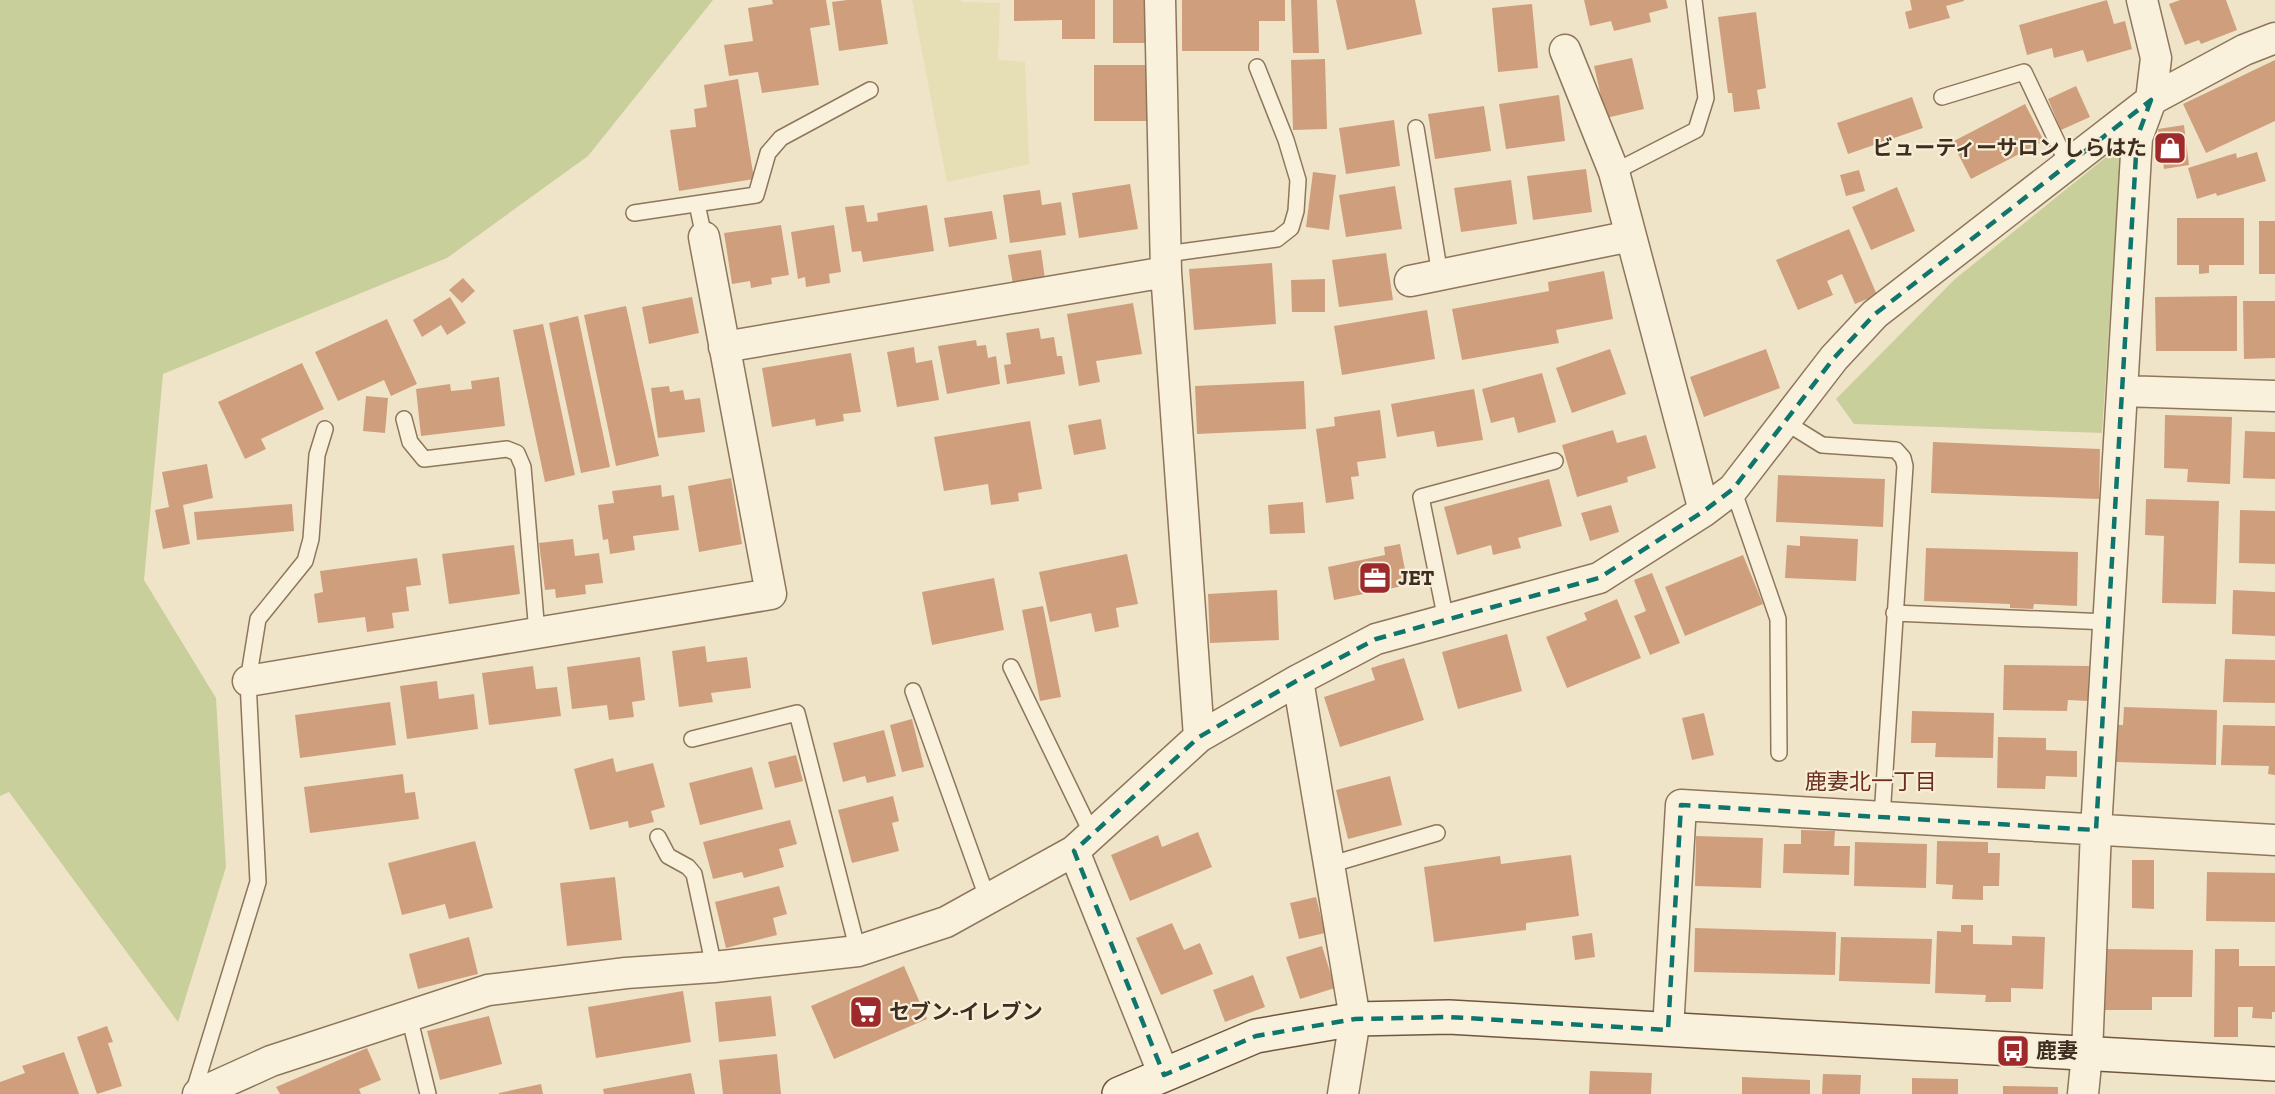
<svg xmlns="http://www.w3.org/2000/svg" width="2275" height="1094" viewBox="0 0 2275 1094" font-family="'Zilla Slab','Noto Sans JP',serif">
  <rect width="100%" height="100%" fill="#f0e4c8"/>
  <path fill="#e6deb5" d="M912 0H961V2L1000 3 998 60 1025 62 1029 164 947 182Z"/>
  <path fill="#c9cf9b" d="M0 0H713L588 156 447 258 163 374 144 580 216 698 226 867 178 1022 9 792 0 796Z
    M2121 145 2102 433 1854 424 1836 399 1955 279Z"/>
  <path fill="#cf9f7d" d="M772 0H826L830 25 810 28 819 85 762 93 758 72 729 76 724 45 753 41 748 8 773 4Z
    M847 0H881L888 44 839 51 832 2Z
    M1014 0H1095V39H1062V20L1014 21Z
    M1113 0H1149V43H1113Z
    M1182 0H1285V21H1259V51H1182Z
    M1291 0H1317L1319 53H1293Z
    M1336 0H1415L1422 34 1347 50Z
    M1584 0H1666L1668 8 1649 13 1651 22 1614 31 1611 21 1590 26Z
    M1910 0H1964V1L1946 6 1950 18 1909 29 1905 12 1912 10Z
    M2107 0 2114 24 2125 21 2132 49 2087 62 2083 50 2054 58 2052 48 2027 55 2019 25Z
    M2180 0H2226L2237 30 2201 44 2199 40 2185 45 2169 4Z
    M1532 4 1538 68 1498 72 1492 8Z
    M1756 12 1766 88 1757 90 1760 109 1734 112 1732 93H1728L1718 17Z
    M1632 58 1644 109 1606 118 1594 66Z
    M1325 59 1327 129 1293 130 1291 60Z
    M2275 60V121L2206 153 2183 104Z
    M1094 65H1153V121H1094Z
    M738 79 754 179 679 191 670 130 696 127 694 109 707 107 704 85Z
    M2076 86 2090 117 2061 130 2048 99Z
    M1559 95 1565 141 1506 149 1499 104Z
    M1912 97 1923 128 1848 154 1837 123Z
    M2025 104 2044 141 1971 179 1952 142Z
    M1484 106 1491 151 1435 159 1428 114Z
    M1394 120 1400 166 1346 174 1339 128Z
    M2184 125 2189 165 2164 169 2158 129Z
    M2257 152 2266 181 2217 196 2216 193 2197 199 2188 168 2236 153 2237 158Z
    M1586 169 1592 212 1533 220 1527 176Z
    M1859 170 1865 191 1846 196 1840 175Z
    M1313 172 1336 175 1329 230 1306 227Z
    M1511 180 1517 224 1461 232 1454 188Z
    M1130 184 1138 229 1079 238 1072 193Z
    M1395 186 1402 229 1346 237 1339 195Z
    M1897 187 1915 231 1871 250 1852 207Z
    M1040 190 1042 205 1061 202 1066 235 1010 243 1003 195Z
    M864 205 867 222 878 221 877 213 927 205 934 251 863 262 861 251 852 252 845 207Z
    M992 211 997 239 949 247 944 218Z
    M2177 218H2244V265H2209V273L2199 274V265H2177Z
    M2259 221H2275V274H2259Z
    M781 225 789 275 771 278 772 284 751 288 750 281 732 284 724 233Z
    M834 225 841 272 829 274 830 283 806 287 805 277 798 279 791 232Z
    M1849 229 1877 295 1855 304 1842 274 1827 281 1833 295 1798 310 1776 260Z
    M1041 250 1045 279 1013 284 1008 255Z
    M1386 253 1393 300 1339 307 1332 260Z
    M1272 263 1276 324 1194 330 1189 269Z
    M1604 271 1613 319 1556 330 1559 343 1462 360 1452 309 1549 291 1548 282Z
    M463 278 475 291 462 303 449 290Z
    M1325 279V312H1292L1291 280Z
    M2237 296V351H2156L2155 297Z
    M450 297 466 323 447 335 441 325 422 337 413 320Z
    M692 297 699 333 649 344 642 307Z
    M2243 301H2275V358L2244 359Z
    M1133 303 1142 354 1096 361 1100 382 1079 386 1067 314Z
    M626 306 659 456 616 466 584 315Z
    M1427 310 1435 359 1342 375 1334 326Z
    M578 316 610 467 581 473 549 323Z
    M387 319 417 384 391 396 384 380 338 401 315 352Z
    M543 324 575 475 545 482 513 330Z
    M1039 328 1041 339 1054 337 1057 356H1062L1065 374 1007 384 1004 365 1011 364 1006 333Z
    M976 340 977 346 986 345 988 358 996 356 1000 384 947 394 938 346Z
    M914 347 916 363 932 360 939 400 897 407 887 352Z
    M1610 349 1626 394 1572 413 1556 368Z
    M1766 349 1780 388 1704 417 1690 377Z
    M851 353 861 412 843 414 844 421 816 426 815 419 772 427 762 368Z
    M302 363 324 409 261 439 266 449 245 459 218 402Z
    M1542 373 1556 422 1518 433 1514 417 1491 423 1482 389Z
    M499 377 505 426 421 436 416 389 450 384 451 391 472 389 471 381Z
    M1304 381 1306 429 1197 434 1195 386Z
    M669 386 670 392 683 390 685 400 700 398 705 432 658 438 651 388Z
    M1474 389 1483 440 1437 447 1434 431 1397 437 1391 404Z
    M366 396 388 398 385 433 363 431Z
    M1380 410 1386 458 1357 462 1359 476 1351 477 1354 499 1326 503 1316 429 1335 426 1334 417Z
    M2165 415 2232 417 2230 484 2187 482 2188 469 2164 468Z
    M1101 419 1106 449 1074 455 1068 425Z
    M1030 421 1042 489 1018 493 1019 501 991 505 988 484 944 491 934 437Z
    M1613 430 1617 443 1646 435 1656 468 1627 477 1628 482 1577 497 1562 445Z
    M2245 431 2275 432V479L2243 478Z
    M1933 442 2100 449 2099 499 1931 493Z
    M207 464 213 498 183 505 190 544 163 549 155 510 169 507 162 472Z
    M1778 475 1885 479 1883 527 1776 522Z
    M731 478 742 544 699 552 688 486Z
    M1549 479 1562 526 1518 538 1521 548 1493 555 1491 545 1457 555 1444 507Z
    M661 485 662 497 674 495 679 530 633 536 635 550 610 554 608 539 603 540 598 505 614 503 612 491Z
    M2146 499 2219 501 2216 604 2162 603 2164 536 2145 535Z
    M1303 502 1305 533 1270 534 1268 505Z
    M292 504 294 531 197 540 194 512Z
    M1611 505 1619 532 1590 541 1581 513Z
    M2240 510 2275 511V564L2239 563Z
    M1800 536 1858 539 1856 581 1785 578 1787 545 1800 546Z
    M573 539 575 556 599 553 603 583 585 585 586 594 556 598 555 589 545 590 539 543Z
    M1400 544 1408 585 1334 600 1328 567 1385 555 1384 547Z
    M514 545 520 594 449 604 442 554Z
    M1926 548 2078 552 2077 606 2034 604 2033 609 2010 608V604L1924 601Z
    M1127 554 1138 604 1116 608 1119 627 1095 632 1091 613 1050 622 1039 572Z
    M1743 555 1763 604 1685 636 1665 587Z
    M417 558 421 585 406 587 409 611 392 613 394 628 367 632 365 617 318 623 314 594 323 592 320 571Z
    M1652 573 1680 643 1650 655 1634 616 1646 611 1634 580Z
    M994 578 1004 630 932 645 922 592Z
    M1277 590 1279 640 1210 643 1208 594Z
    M2233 590 2275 592V636L2232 634Z
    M1617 599 1641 658 1567 688 1546 637 1587 620 1584 613Z
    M1043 606 1061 697 1040 701 1022 610Z
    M1507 634 1522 691 1458 709 1442 652Z
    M705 646 707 662 747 657 751 688 711 693 713 702 679 707 672 651Z
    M640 657 645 700 632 702 634 717 609 720 607 705 572 709 567 667Z
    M1404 658 1424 720 1340 747 1324 697 1375 680 1371 668Z
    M2225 659 2275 660V703L2223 702Z
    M2004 665 2089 666 2088 701 2068 700 2067 711 2003 710Z
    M533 666 536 689 557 687 561 716 489 725 482 673Z
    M437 681 439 699 474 694 478 729 407 739 400 686Z
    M390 702 396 745 300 758 295 715Z
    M2124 707 2217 710 2216 765 2116 762 2117 725H2123Z
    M1912 711 1994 713 1993 758 1935 757 1936 743H1911Z
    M1704 713 1714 755 1692 760 1682 718Z
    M912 719 924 767 902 772 890 725Z
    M2223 725 2275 726V775L2268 774 2269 766 2221 765Z
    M884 730 896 776 867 783 865 776 843 782 833 743Z
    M1998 737 2046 738V750L2077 751V777L2046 776 2045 789 1997 788Z
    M796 755 803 781 775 788 768 762Z
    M613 758 616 772 653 763 665 807 651 811 654 822 629 828 628 821 590 830 574 769Z
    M752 767 763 809 700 825 689 783Z
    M403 774 405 793 415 792 419 819 310 833 304 787Z
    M1390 776 1402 825 1348 839 1336 790Z
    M893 796 899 821 892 823 899 851 852 863 838 810Z
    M790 820 797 844 779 849 784 867 744 878 742 872 713 879 703 842Z
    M1801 830 1835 831 1834 846H1850L1849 875 1783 873 1784 844H1801Z
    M1198 832 1212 867 1130 901 1111 855 1158 835 1162 847Z
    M1696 836 1763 838 1761 888 1695 886Z
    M475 841 493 908 449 919 445 904 402 915 388 863Z
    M1937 841 1988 842V853H2000L1999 886H1983V900L1952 899 1953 885 1936 884Z
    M1855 842 1927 844 1926 888 1854 886Z
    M1571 855 1579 916 1526 923V930L1434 942 1424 867 1500 856 1501 864Z
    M2132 860H2154V909L2132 908Z
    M2207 872 2275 873V922L2206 921Z
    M615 877 622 940 567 946 560 883Z
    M779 886 787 914 773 918 777 935 726 948 715 902Z
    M1316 897 1325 933 1299 939 1290 903Z
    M1172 923 1184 950 1200 943 1213 974 1161 995 1136 938Z
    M1961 925H1973V944L2012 945V936L2045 937 2043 989 2011 988V1002H1985L1986 995 1935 993 1937 931 1961 932Z
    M1695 928 1836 932 1835 975 1694 972Z
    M1592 933 1595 957 1575 960 1572 936Z
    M469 937 478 974 418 989 409 954Z
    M1841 937 1932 939 1930 984 1839 981Z
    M1322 946 1335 988 1300 999 1286 957Z
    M2106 949 2193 950 2192 997H2152V1010H2105Z
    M2215 949H2239V966H2275V1012H2272V1019L2252 1018 2253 1007H2238V1037H2214Z
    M904 966 927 1019 834 1059 811 1006Z
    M1253 975 1265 1007 1225 1022 1213 990Z
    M683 991 691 1042 596 1058 588 1007Z
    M771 996 776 1036 719 1042 715 1002Z
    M489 1016 502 1064 440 1080 427 1031Z
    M107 1026 113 1042 108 1043 122 1086 97 1094 77 1037Z
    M367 1048 381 1080 359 1089 361 1094H280L276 1087Z
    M64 1052 79 1094H0V1082L25 1073 22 1066Z
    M777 1054 781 1094H723L719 1060Z
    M1590 1071 1652 1073 1651 1094H1589Z
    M691 1073 695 1094H604L603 1089Z
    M1823 1074 1861 1075 1860 1094H1822Z
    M1742 1077 1810 1080V1094H1742Z
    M1912 1078 1958 1079V1094H1912Z
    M541 1084 543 1094H499V1093Z
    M2003 1086 2058 1087V1094H2003Z"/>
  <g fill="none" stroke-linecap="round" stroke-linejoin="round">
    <defs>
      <path id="lane" d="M1942 97 2024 72 2068 165
        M1416 128 1440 275
        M1614 172 1696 130 1706 98 1694 0
        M697 204 704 237
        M634 213 756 195 768 153 781 138 870 90
        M1166 254 1277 239 1291 228 1296 211 1298 180 1286 140 1257 67
        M404 419 410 442 424 459 507 449 517 453 523 467 537 633
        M1785 422 1822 445 1896 450 1903 458 1905 466 1882 817
        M1733 489 1778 619 1779 753
        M1894 613 2108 622
        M1446 620 1421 497 1555 461
        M1011 667 1092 834
        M913 691 988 900
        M692 739 797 713 858 951
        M658 837 668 856 688 867 694 874 714 967
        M1329 865 1437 833
        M409 1016 428 1094
        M193 1094 258 882 248 681 258 619 305 561 311 539 317 455 325 429"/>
      <path id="street" d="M1160 0 1166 272 1199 737
        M1565 50 1614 172 1704 511
        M1410 281 1631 236
        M724 347 1166 272
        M2122 391 2275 396
        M1298 680 1355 1019 1343 1094
        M248 681 771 594 704 237
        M1074 851 1164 1075
        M1668 1030 1681 805 2275 840
        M198 1094 271 1061 488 990 626 973 714 967 858 951 946 922 1074 851 1199 737 1298 680 1376 639 1599 578 1704 511 1733 489 1834 358 1875 314 2151 100 2244 50 2275 38
        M2083 1094 2087 1054 2096 830 2137 138 2151 100 2156 58 2142 0"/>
      <path id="secondary" d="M1119 1094 1256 1036 1355 1019 1449 1017 2275 1064"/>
    </defs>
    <use href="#lane" stroke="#8d765c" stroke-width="18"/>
    <use href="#street" stroke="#8d765c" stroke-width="33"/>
    <use href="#secondary" stroke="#6f573f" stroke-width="36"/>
    <use href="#lane" stroke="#faf1dc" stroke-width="15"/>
    <use href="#street" stroke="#faf1dc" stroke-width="30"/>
    <use href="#secondary" stroke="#faf1dc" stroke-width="33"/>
  </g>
  <path fill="none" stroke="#0f766e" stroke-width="4.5" stroke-dasharray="12 8" stroke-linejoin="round" d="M2151 100 2137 138 2096 830 1681 805 1668 1030 1449 1017 1355 1019 1256 1036 1164 1075 1074 851 1199 737 1298 680 1376 639 1599 578 1704 511 1733 489 1834 358 1875 314Z"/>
  <defs>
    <symbol id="shop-square" viewBox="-11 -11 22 22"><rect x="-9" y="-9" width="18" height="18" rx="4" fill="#9e2a2b" stroke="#f7eed8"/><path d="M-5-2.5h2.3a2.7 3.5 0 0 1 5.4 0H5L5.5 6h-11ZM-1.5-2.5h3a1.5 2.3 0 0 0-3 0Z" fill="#fff"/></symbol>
    <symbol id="office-square" viewBox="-11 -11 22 22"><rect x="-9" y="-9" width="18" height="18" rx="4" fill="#9e2a2b" stroke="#f7eed8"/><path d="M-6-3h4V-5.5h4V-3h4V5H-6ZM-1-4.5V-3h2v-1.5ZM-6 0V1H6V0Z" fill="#fff"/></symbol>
    <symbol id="supermarket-square" viewBox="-11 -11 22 22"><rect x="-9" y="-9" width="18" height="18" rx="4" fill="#9e2a2b" stroke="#f7eed8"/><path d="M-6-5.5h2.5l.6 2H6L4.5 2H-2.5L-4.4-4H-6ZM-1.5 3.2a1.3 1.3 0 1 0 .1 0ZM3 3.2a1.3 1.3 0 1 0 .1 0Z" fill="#fff"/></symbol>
    <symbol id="bus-square" viewBox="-11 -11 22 22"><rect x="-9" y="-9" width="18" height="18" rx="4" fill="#9e2a2b" stroke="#f7eed8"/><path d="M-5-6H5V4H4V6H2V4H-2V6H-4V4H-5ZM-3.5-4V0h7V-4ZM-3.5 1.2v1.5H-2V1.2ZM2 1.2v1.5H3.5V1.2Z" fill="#fff"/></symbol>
  </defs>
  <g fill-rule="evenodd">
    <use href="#shop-square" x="2151" y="129" width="38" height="38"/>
    <use href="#office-square" x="1356" y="559" width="38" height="38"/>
    <use href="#supermarket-square" x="847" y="993" width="38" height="38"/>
    <use href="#bus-square" x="1994" y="1032" width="38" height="38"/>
  </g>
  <g text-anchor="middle" stroke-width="4.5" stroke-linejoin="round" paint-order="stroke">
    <g font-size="21" font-weight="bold" fill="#3d2e20" stroke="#f7eed8" text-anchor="start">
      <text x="2147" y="155" text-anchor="end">ビューティーサロン しらはた</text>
      <text x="1398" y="585">JET</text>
      <text x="889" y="1019">セブン-イレブン</text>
      <text x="2036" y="1058">鹿妻</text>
    </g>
    <g font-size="22" fill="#6b2e1e" stroke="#f7eed8">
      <text x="1871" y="789">鹿妻北一丁目</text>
    </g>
  </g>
</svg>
